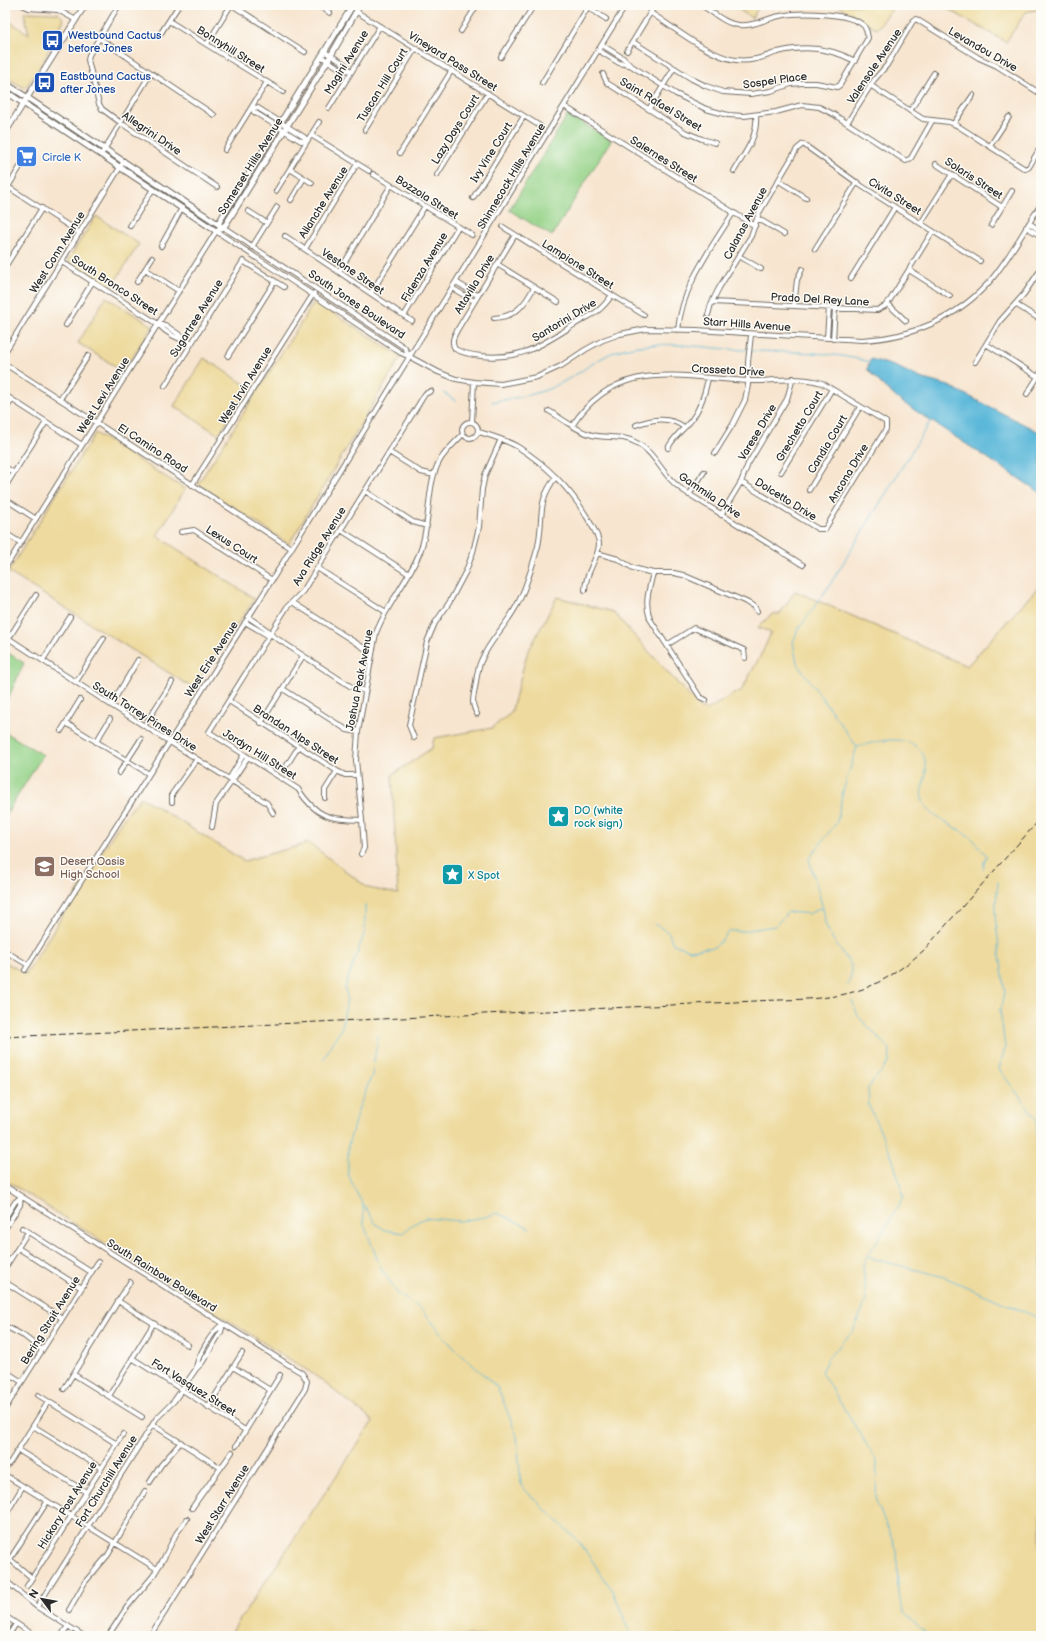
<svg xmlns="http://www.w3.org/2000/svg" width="1046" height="1641" viewBox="0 0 1046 1641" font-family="'Balsamiq Sans',sans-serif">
  <rect width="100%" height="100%" fill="#fdfcf7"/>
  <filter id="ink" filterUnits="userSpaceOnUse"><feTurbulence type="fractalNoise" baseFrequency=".025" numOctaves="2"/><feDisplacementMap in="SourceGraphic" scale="8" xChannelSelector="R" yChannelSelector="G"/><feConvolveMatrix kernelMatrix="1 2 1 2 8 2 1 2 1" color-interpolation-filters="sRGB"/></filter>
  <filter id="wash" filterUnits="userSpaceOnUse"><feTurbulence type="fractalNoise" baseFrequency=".012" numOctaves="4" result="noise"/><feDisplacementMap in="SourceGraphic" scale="16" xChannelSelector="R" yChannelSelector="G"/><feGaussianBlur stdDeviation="0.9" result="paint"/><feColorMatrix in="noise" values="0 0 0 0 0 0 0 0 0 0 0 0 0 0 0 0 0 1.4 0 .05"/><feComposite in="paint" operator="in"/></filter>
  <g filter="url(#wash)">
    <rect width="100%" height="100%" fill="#f7e5cf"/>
    <path fill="#94d287" stroke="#607e59" d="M568 114 611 140 552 236 509 210Z
      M5 651 24 663C17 677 13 690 5 704Z
      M5 732 43 755 5 816Z"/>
    <path fill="#eeda9e" stroke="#8c8264" d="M732 5H760L752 18Z
      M837 5H895L877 29Z
      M941 5H1041V9L1026 12 1006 42Z
      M24 12 54 13H58L64 19 43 62 25 88 5 77V19L29 34Z
      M96 216 139 244 110 289 67 261Z
      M106 297 153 326 123 371 78 343Z
      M315 301 401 357 289 544 198 484Z
      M204 358 249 387 219 435 174 406Z
      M95 433 185 489 157 536 255 599 193 688 8 572Z
      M1041 584V1636H229L373 1421 313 1374 5 1180V962L26 974 120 823 141 797 244 861 309 843 368 888 398 894 392 775 432 748 434 738 492 728 511 713 527 654 557 597 613 612 701 709 707 710 737 692 740 693 763 651 771 633 758 627 772 614H780L795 591 967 666Z"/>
    <path fill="#5bb8d9" stroke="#437282" d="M871 359 897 367 920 378 949 386 1041 433V493L899 400 881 384 867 369Z"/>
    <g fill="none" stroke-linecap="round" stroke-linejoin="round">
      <path stroke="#5bb8d9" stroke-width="1" d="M750 351C789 352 832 351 870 362
        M444 393 456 401
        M492 402C514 398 539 395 559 384 578 375 595 360 614 352 656 337 704 349 747 350
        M858 747C883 738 927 731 926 771 925 787 915 794 928 809 938 821 956 826 969 836 976 841 981 850 987 856L984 863 983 869
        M998 882 995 915 1005 993 1000 1009 1005 1048 999 1069 1037 1120 1036 1161 1041 1176
        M655 924 669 933 673 944 690 950 715 947 730 931H743L775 926 788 912 809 914 819 908 823 910
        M848 985 852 972 851 965 831 937 825 923 824 912 809 859 837 822 843 791 857 747 797 663 793 642 798 630 829 586 931 420
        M852 1000 858 1016 890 1050 889 1062 868 1088 869 1106 892 1157 904 1197 867 1257 944 1277 1041 1319
        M378 1036 372 1075 358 1110 348 1146V1174L358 1196 376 1224 385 1230 403 1233 415 1223 425 1218 460 1221 485 1217 497 1213 530 1228
        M323 1060 342 1027 347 998 345 987 365 931V905
        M363 1204 364 1225 375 1253 381 1268 398 1294 421 1309 453 1347 498 1388 517 1436 521 1486 580 1543 613 1591 631 1636
        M867 1257 863 1264 866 1301 853 1331 828 1358 821 1372 877 1461 876 1501 897 1550 898 1595 904 1613 929 1636"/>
    </g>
  </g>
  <g filter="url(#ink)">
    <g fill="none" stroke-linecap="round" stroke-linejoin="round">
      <defs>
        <path id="minor" d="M22 5 29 8 58 10 76 20
          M119 5 89 55 88 60 99 104 102 109 121 123 217 187
          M232 5 305 52
          M318 5 330 13
          M585 5 606 19
          M357 12 540 126
          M651 13C673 27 710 57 736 60 752 62 763 57 778 52 804 45 831 48 855 61
          M169 21 283 92
          M461 31 477 5
          M159 36 179 5
          M99 38 214 115
          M633 42 692 79 706 86 723 92 751 94 771 91 791 84 803 83H816L837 87 840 85 868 38C867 33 867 30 864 26 850 12 799 12 780 16 767 18 753 27 739 25 725 24 713 12 701 5
          M207 44 231 5
          M602 45 623 58 630 65 676 94 706 109 728 115 744 116 776 112 802 105 819 107 833 114 906 161 911 158 932 121
          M598 50 619 63 629 65
          M627 51 655 5
          M325 52 345 64 351 72
          M322 57 341 69 351 71
          M501 57 534 5
          M603 74 607 83 685 132 702 139 715 143
          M542 83 588 7
          M870 85 923 119 949 122 958 126 1025 169 1029 167 1041 146
          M564 106 755 226
          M252 107 254 112 301 141H307
          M252 107 258 108 304 137 307 141
          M329 108 380 26
          M649 109 674 68
          M910 111 934 73
          M847 123 874 80 887 65 913 21 916 19 979 58 997 66 1041 94
          M954 123 973 95
          M365 130 415 49
          M311 135 369 171
          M990 146 1009 117
          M225 150 267 82
          M400 153 452 70
          M101 155 151 73
          M936 164 1002 207
          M290 169 312 183
          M734 171C745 152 758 138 756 115
          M373 174 472 235
          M437 175 488 93
          M779 181 806 198
          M8 187 80 233
          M276 191 319 122
          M5 192 20 167
          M473 198 524 116
          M291 200 304 178
          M248 211 267 223
          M757 218 784 234
          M921 223 952 174
          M1029 223 1041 231
          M220 225 404 347 410 356
          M991 225 1012 191
          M130 226 153 189
          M503 227 644 315
          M1026 227 1041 236
          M216 231 401 353 410 357 438 372 456 379 474 382 501 384 537 377 561 366 585 350 603 340 620 334 646 329 696 330 862 340C911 338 958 318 991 280 1010 257 1025 229 1041 204
          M515 235 459 327C455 334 450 341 455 349 462 353 473 355 481 356 521 360 540 346 572 326 591 314 598 315 612 295
          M285 236 412 321
          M161 246 182 208
          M252 247 277 207
          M305 249 357 164
          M815 249 857 182
          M739 256 761 269
          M62 262 158 324C167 334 179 340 192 343
          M497 264 558 302
          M5 267 42 208
          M145 269 179 291
          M909 270 950 296
          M339 272 391 185
          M851 278 895 207
          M137 282 152 258
          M456 282 477 295
          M452 288 474 301
          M371 293 425 206
          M712 302 877 310 885 306 890 300 933 231
          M887 303 906 321
          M1015 304 1041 320
          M794 306 797 280 802 269
          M708 315 711 304 719 288 751 236 759 213 797 149 803 144 860 185 980 261
          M404 316 458 227
          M494 318C515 317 525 305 534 287
          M159 324 165 325 190 342
          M66 325 93 281
          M678 330C682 286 710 250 733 213
          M827 338 829 308
          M833 339 835 308
          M986 344 1038 377
          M5 352 124 161
          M228 356 275 281
          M975 362 1000 321 1024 294 1041 269
          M5 364 291 548
          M165 386 243 261 284 287
          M1027 394 1041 372
          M5 395 82 445
          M60 399 88 356
          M5 410 12 400
          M549 411C563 419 576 431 592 435 608 439 621 434 637 443 650 450 657 463 666 474 671 481 677 486 684 491L803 565
          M462 430a8 8 0 1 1 16 0a8 8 0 1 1-16 0Z
          M472 422 474 382
          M636 425C652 419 669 416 684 427
          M572 426C617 356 681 378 750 381 775 382 798 375 822 383L886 422V429L825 529H818L741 482
          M479 432C492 436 506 440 518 447 548 466 574 493 591 524 594 529 599 537 599 544 599 558 585 572 585 590
          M668 448C673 438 680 432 688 424 699 412 705 394 708 378
          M389 452 421 472 434 475
          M715 453 733 424 745 400 748 385V362L751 335
          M5 467 14 473
          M781 472 832 389
          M192 485 314 293
          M5 487 46 422
          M809 490 860 407
          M365 491 413 522 427 526
          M689 495 704 472
          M5 499 36 519
          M721 515 741 482 748 464 787 399 793 378
          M341 530 409 574
          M181 532 194 530 272 580
          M5 533 21 543
          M597 553 618 559 633 568 653 573H674L683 575 744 601 754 606 757 611
          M5 568 217 230
          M317 568 386 612
          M653 573C649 590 644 602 650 619L700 697 706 700
          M292 602 364 648 373 650
          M248 617 267 630 270 634 350 686 365 691
          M245 622 267 635 270 634
          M5 636 111 705 267 803 273 813
          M9 638 36 595
          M667 645 694 628 744 650 745 658
          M43 660 70 617
          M76 682 104 638
          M283 689 347 730 358 732
          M229 701 337 771 345 775H357
          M111 705 138 660
          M477 714C471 703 473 699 475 688 477 678 477 669 481 661 490 639 509 623 519 601 527 585 533 564 538 546 544 518 536 502 556 477
          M66 723 149 774
          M261 723 303 656
          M144 726 172 682
          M61 731 80 700
          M414 738 409 725 427 642 435 623 449 603 466 571 473 552 479 527 482 489 485 475 501 439
          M96 742 110 719
          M287 765 299 746
          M119 773 141 739
          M229 779 244 754
          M232 781 248 757
          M325 798V790L337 771
          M172 802V794L197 759
          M362 820C329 819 317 818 298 789L209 732 287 607 303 591 425 394 431 391
          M212 827 216 804 232 781
          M361 854 364 848 362 820 356 760 358 732 376 633C387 604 408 581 420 552 431 524 426 486 439 462 445 451 455 443 463 434
          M5 951 28 965
          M25 970 272 580 626 5
          M5 1186 292 1367 302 1373 307 1381 305 1389 150 1636
          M5 1218 15 1202 21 1197
          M22 1228 91 1272
          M5 1229 20 1205 21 1196
          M18 1248 80 1287
          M5 1268 28 1232
          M5 1282 62 1318
          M118 1301 188 1345
          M5 1326 24 1336 42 1350
          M132 1358 245 1430
          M233 1367 270 1390
          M196 1368C198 1355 212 1331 223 1324
          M5 1371 22 1382
          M73 1374 142 1417
          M64 1389 130 1282
          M38 1395 117 1444
          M109 1396 154 1323
          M208 1407 242 1353
          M5 1409 98 1262
          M153 1425 221 1468
          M33 1426 101 1468
          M236 1446 280 1375
          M18 1450 86 1492
          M5 1468 11 1461 48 1402
          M5 1475 157 1569
          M150 1482 161 1465 181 1442
          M192 1508C205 1489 219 1471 232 1452
          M5 1516 23 1486
          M5 1555 32 1578
          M10 1559 47 1502
          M5 1580 37 1607 84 1636
          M27 1586 123 1434
          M37 1607 156 1419 174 1401 196 1369 202 1363 221 1332 223 1324
          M69 1610 85 1582 108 1555 145 1491
          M5 1616 35 1636
          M8 1636 16 1624
          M61 1636 68 1626
          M108 1636 127 1607 153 1576 164 1558 176 1534 187 1519"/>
        <path id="major" d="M5 83 218 224 353 5
          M5 91 216 231 223 227 226 224 330 57 360 5
          M5 133 85 5"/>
      </defs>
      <use href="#minor" stroke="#726c64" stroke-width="6"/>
      <use href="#major" stroke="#726c64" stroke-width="7"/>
      <use href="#minor" stroke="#fff" stroke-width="4"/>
      <use href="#major" stroke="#fff" stroke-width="5"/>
      <path stroke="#2b2b2b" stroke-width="1" stroke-dasharray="6 3" stroke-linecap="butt" d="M5 1037 755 1001C787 999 822 1001 853 992 880 985 902 969 923 951L1041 818"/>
    </g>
  </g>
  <defs>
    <symbol id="bus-square" viewBox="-11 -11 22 22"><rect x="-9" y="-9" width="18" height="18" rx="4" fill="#1a4fb4" stroke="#fdfcf7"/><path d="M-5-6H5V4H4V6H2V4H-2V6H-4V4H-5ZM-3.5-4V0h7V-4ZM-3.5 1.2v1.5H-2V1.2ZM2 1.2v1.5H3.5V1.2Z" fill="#fff"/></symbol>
    <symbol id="supermarket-square" viewBox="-11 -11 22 22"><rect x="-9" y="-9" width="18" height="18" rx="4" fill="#3f7fe0" stroke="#fdfcf7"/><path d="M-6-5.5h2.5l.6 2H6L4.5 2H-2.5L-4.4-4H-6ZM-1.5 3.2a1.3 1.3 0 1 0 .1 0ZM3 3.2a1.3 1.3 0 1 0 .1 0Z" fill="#fff"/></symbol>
    <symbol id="sight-square" viewBox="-11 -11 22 22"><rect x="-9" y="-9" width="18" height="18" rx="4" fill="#0f9aa8" stroke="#fdfcf7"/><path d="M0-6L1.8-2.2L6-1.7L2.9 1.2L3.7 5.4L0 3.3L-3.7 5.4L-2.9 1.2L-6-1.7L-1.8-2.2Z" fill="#fff"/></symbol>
    <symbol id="school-square" viewBox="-11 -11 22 22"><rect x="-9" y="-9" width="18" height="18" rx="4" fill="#8d6e63" stroke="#fdfcf7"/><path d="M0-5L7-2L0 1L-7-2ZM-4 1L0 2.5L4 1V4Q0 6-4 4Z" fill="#fff"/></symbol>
  </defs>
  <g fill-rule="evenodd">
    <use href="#bus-square" x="40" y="28" width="25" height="25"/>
    <use href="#bus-square" x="32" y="70" width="25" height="25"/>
    <use href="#supermarket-square" x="14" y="144" width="25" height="25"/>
    <use href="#sight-square" x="546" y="804" width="25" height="25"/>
    <use href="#school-square" x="32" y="854" width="25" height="25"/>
    <use href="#sight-square" x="440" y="862" width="25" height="25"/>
  </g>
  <g text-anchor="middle" stroke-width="3" stroke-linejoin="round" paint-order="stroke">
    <g font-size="11" fill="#164399" stroke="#fdfcf7" text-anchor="start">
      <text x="68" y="39">Westbound Cactus<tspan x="68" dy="13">before Jones</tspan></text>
      <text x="60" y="80">Eastbound Cactus<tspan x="60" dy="13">after Jones</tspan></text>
    </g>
    <g font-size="11" fill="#2b2b2b" stroke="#fdfcf7">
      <text transform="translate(231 49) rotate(32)" y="4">Bonnyhill Street</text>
      <text transform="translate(983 49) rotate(30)" y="4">Levandou Drive</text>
      <text transform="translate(453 61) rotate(32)" y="4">Vineyard Pass Street</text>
      <text transform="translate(346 62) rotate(-58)" y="4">Magini Avenue</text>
      <text transform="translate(874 66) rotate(-56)" y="4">Valensole Avenue</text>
      <text transform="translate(775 80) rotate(-8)" y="4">Sospel Place</text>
      <text transform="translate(382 85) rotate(-58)" y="4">Tuscan Hill Court</text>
      <text transform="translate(661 104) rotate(31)" y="4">Saint Rafael Street</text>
      <text transform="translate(455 129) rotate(-58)" y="4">Lazy Days Court</text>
      <text transform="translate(152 133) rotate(34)" y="4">Allegrini Drive</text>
      <text transform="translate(491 152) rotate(-58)" y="4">Ivy Vine Court</text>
      <text transform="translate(664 159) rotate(32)" y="4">Salernes Street</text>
      <text transform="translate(250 166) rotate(-58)" y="4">Somerset Hills Avenue</text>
      <text transform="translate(511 176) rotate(-59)" y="4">Shinnecock Hills Avenue</text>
      <text transform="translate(974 178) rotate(33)" y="4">Solaris Street</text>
      <text transform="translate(895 196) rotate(32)" y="4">Civita Street</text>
      <text transform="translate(427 197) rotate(32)" y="4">Bozzola Street</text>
      <text transform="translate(323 202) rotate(-58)" y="4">Allanche Avenue</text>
      <text transform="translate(745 223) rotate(-62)" y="4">Calanas Avenue</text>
      <text transform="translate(57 252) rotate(-58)" y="4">West Conn Avenue</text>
      <text transform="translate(578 264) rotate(32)" y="4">Lampione Street</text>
      <text transform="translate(424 267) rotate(-59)" y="4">Fidenza Avenue</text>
      <text transform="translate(353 271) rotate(34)" y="4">Vestone Street</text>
      <text transform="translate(474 284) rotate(-59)" y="4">Attavilla Drive</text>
      <text transform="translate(115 285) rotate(33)" y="4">South Bronco Street</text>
      <text transform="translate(820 299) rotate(3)" y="4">Prado Del Rey Lane</text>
      <text transform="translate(357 304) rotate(34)" y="4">South Jones Boulevard</text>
      <text transform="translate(196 318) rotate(-58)" y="4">Sugartree Avenue</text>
      <text transform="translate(564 320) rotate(-31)" y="4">Santorini Drive</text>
      <text transform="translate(747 324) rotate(4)" y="4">Starr Hills Avenue</text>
      <text transform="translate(728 370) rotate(3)" y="4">Crosseto Drive</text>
      <text transform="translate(245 385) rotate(-58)" y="4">West Irvin Avenue</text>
      <text transform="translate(103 395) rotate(-58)" y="4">West Levi Avenue</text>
      <text transform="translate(799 426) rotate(-59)" y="4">Grechetto Court</text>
      <text transform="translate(757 432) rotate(-59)" y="4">Varese Drive</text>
      <text transform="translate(827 444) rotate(-59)" y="4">Candia Court</text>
      <text transform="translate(153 448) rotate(33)" y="4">El Camino Road</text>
      <text transform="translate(848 473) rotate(-59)" y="4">Ancona Drive</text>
      <text transform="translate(710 495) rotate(34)" y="4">Gammila Drive</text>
      <text transform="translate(786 499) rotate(32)" y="4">Dolcetto Drive</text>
      <text transform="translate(232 544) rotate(33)" y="4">Lexus Court</text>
      <text transform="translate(319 546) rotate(-58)" y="4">Ava Ridge Avenue</text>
      <text transform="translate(211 659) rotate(-57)" y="4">West Erie Avenue</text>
      <text transform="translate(359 680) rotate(-79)" y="4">Joshua Peak Avenue</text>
      <text transform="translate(145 716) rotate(32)" y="4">South Torrey Pines Drive</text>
      <text transform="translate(296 734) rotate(33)" y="4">Brandan Alps Street</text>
      <text transform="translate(260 754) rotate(32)" y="4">Jordyn Hill Street</text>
      <text transform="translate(162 1275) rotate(32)" y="4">South Rainbow Boulevard</text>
      <text transform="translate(50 1320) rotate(-58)" y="4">Bering Strait Avenue</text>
      <text transform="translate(194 1387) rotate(32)" y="4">Fort Vasquez Street</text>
      <text transform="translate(106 1481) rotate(-58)" y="4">Fort Churchill Avenue</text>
      <text transform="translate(222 1504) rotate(-58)" y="4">West Starr Avenue</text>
      <text transform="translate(67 1505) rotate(-58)" y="4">Hickory Post Avenue</text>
    </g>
    <g font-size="11" fill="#366cbe" stroke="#fdfcf7" text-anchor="start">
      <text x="42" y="161">Circle K</text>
    </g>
    <g font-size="11" fill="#0d838f" stroke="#fdfcf7" text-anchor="start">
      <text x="574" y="814">DO (white<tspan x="574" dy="13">rock sign)</tspan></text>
      <text x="468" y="879">X Spot</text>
    </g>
    <g font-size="11" fill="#785e54" stroke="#fdfcf7" text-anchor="start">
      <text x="60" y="865">Desert Oasis<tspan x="60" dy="13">High School</tspan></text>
    </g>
  </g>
  <rect width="1046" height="1641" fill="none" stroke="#fdfcf7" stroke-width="20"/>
  <g transform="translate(42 1599) rotate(302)" stroke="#fdfcf7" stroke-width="3" paint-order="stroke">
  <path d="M0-3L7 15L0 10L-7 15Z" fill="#2b2b2b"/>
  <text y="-6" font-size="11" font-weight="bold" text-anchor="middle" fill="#2b2b2b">N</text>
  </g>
</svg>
